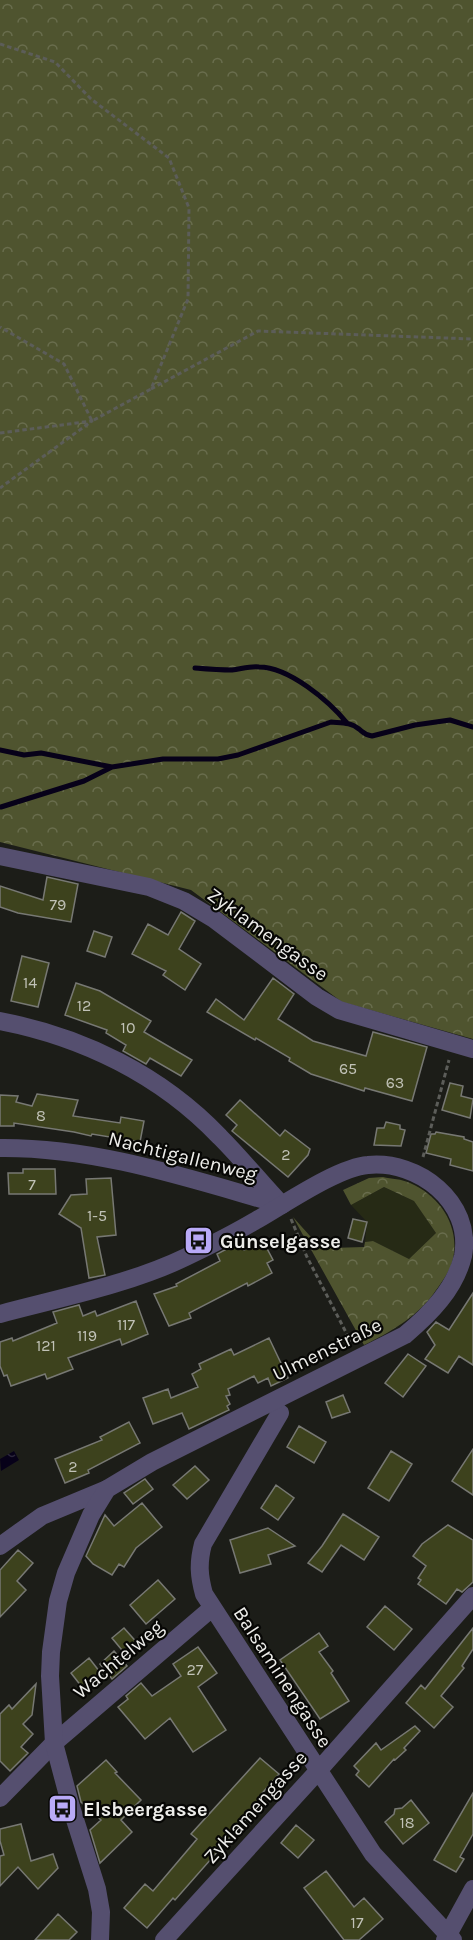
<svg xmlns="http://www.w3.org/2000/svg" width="473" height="1940" viewBox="0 0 473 1940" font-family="Karla,sans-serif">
  <defs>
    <pattern id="forest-crowns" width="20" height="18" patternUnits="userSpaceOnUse" patternTransform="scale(1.5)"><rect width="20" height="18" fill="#4f542f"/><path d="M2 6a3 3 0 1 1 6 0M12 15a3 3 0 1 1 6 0" fill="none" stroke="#696d4d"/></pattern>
    <pattern id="water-ripples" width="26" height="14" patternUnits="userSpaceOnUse" patternTransform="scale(1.5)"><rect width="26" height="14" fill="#070119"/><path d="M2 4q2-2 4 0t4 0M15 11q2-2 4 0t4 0" fill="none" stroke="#2b263b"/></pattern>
  </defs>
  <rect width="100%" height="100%" fill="#1c1d18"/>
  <path fill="#262a15" d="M384 1187 414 1201 436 1233 409 1259 373 1241 365 1242 367 1222 351 1205Z"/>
  <path fill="url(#forest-crowns)" d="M0 0H473V1039L342 1002 191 890 0 842Z
    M383 1177C391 1179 402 1179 410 1183 442 1197 463 1230 451 1266 447 1275 439 1286 434 1293 417 1317 389 1333 364 1345L293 1217 310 1236 331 1248 364 1247 365 1242 373 1241 409 1259 436 1233 414 1201 384 1187 351 1205 343 1190 369 1178Z"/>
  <path fill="url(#water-ripples)" d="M14 1451 19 1460 1 1471 0 1459Z"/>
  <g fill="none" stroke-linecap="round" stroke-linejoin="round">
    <path stroke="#070119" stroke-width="5" d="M195 668C207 669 219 670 232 670 241 669 250 666 259 667 289 667 329 701 347 723
      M0 750 24 755 41 753 112 767 163 759H218L238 755 331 722C341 723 351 722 359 729 364 733 365 735 372 736L415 725 450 720 473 727
      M1 807 84 781 112 767"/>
  </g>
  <path fill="#3d421d" stroke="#777873" stroke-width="1.5" d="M47 877 78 884 71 922 18 913 0 907V886L43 900Z
    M181 912 195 921 179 949 201 964 185 990 163 975 166 971 132 954 148 924 168 935Z
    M94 931 112 937 105 957 87 951Z
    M22 956 49 963 38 1007 11 1001Z
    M273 978 294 994 278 1019 313 1041 366 1056 373 1032 427 1047 412 1101 365 1088 364 1091 311 1074 289 1061 290 1058 256 1038 255 1040 207 1012 216 999 244 1020Z
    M76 983 100 991 151 1021 144 1032 192 1060 181 1076 150 1058 146 1064 123 1051 126 1045 106 1033 107 1030 65 1015Z
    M450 1083 463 1086 461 1096 473 1099 470 1118 442 1110Z
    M37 1094 78 1100 73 1116 120 1123 121 1117 144 1121 140 1142 92 1134 91 1136 74 1132 14 1123V1126H0V1095L18 1096 16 1102 32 1106Z
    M240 1100 280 1136 285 1130 310 1149 308 1155 288 1177 232 1131 237 1125 226 1115Z
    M386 1122 400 1125V1129L405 1130 401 1146 374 1145 377 1128H384Z
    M436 1132 464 1137V1139L473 1142V1171L450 1165 451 1159 426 1153 431 1134H435Z
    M23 1169H55L56 1194H9L8 1173H23Z
    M111 1178 116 1235 97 1237 105 1275 89 1278 81 1228 59 1214 71 1195 87 1194 86 1179Z
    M353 1219 367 1222 362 1242 348 1238Z
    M263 1241 273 1260 267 1263 272 1273 248 1286 247 1283 189 1313 191 1318 169 1326 154 1294 177 1286 176 1284 220 1261 217 1254 240 1242 244 1250Z
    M473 1293V1365L459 1356 448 1373 425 1359 435 1345 427 1332 436 1322 449 1330Z
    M136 1301 148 1334 122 1345 120 1339 68 1358 73 1369 47 1379 45 1374 11 1386 7 1375 4 1376 0 1366V1342L12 1338 13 1341 57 1323 53 1312 79 1305 83 1316 95 1311 97 1316Z
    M269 1338 288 1378 271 1386 268 1378 258 1383 254 1376 228 1389 230 1395 226 1396 230 1404 227 1406 229 1410 189 1429 182 1413 153 1424 143 1398 168 1389 171 1398 198 1387 192 1374 201 1369 199 1364 231 1349 234 1355Z
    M408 1354 426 1366 403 1397 385 1383Z
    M343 1395 350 1412 332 1418 326 1402Z
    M129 1422 140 1443 88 1470 89 1473 65 1483 55 1459 102 1440 100 1437Z
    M299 1426 326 1442 314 1463 287 1447Z
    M473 1449V1495L452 1481Z
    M391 1451 412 1464 389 1501 368 1488Z
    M195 1466 209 1480 187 1499 173 1485Z
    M145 1479 153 1489 133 1504 124 1493Z
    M276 1485 294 1498 278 1520 261 1508Z
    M142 1503 162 1527 136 1548 124 1567 119 1564 112 1575 93 1564 86 1556 105 1515 114 1526Z
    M343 1514 379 1537 364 1560 341 1545 322 1572 308 1563 322 1546Z
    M448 1525 473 1540V1582L462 1592 457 1589 446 1604 418 1584 421 1580 418 1578 426 1566 413 1556 422 1544Z
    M268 1528 295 1546 268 1555 271 1564 240 1573 230 1540Z
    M18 1550 33 1563 17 1581 26 1590 0 1617V1570Z
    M158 1580 175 1599 146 1624 130 1605Z
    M385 1606 412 1629 394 1650 367 1627Z
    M124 1628 139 1645 126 1655 112 1638Z
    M473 1628V1649L462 1666 464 1668 441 1696 453 1707 434 1728 406 1703 421 1685 425 1689Z
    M319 1633 328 1646 319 1652 333 1671 331 1673 349 1701 320 1719 280 1660Z
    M198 1647 217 1673 198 1687 226 1730 193 1752 170 1718 145 1739 118 1707 128 1699 126 1696 141 1683 152 1696 181 1676 173 1664Z
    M114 1651 127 1666 112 1679 100 1664Z
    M89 1658 103 1676 85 1691 71 1673Z
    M36 1684 32 1715 23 1724 33 1734 21 1747 28 1753 10 1771 0 1761V1714L9 1705 12 1709Z
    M415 1726 420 1731 404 1748 406 1750 395 1760 394 1759 369 1787 356 1775 359 1771 354 1766 376 1743 381 1750Z
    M260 1758 279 1774 258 1798 262 1801 175 1900 173 1898 147 1928 124 1908 145 1884 153 1891 197 1839 191 1834Z
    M106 1760 117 1772 115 1773 141 1800 121 1820 132 1832 100 1863 90 1830 101 1820 81 1802 77 1786Z
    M473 1793V1834L460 1857 464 1859 456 1872 434 1860Z
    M411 1800 429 1823 403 1844 385 1822 394 1814 395 1809 402 1808Z
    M21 1824 31 1861 53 1854 58 1868 38 1889 18 1867 0 1886V1856L4 1855 0 1841V1829Z
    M296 1825 314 1840 298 1858 281 1843Z
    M326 1871 354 1907 364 1898 383 1919 359 1940H344L304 1888Z
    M58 1914 77 1932 69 1940H35Z"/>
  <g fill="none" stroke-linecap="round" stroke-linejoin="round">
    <path stroke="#5c5d59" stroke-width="3" stroke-dasharray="4.5 3" stroke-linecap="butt" d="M0 44 55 62 91 99 169 158 189 208 188 299 151 389 92 421 64 364 0 327
      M151 389 258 331 473 339
      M0 433 92 421 0 488
      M423 1157 449 1060
      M291 1219 307 1257 351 1342"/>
    <path stroke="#554f6f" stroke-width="18" d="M0 856 149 887 184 901 214 919 317 997 339 1010 473 1049
      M0 1021C83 1037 161 1075 220 1137 242 1159 261 1183 282 1205
      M0 1148C97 1147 190 1179 282 1205
      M280 1413 203 1544C198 1563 199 1576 204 1594L373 1854 453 1940
      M0 1546 42 1516 107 1489
      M0 1798 54 1743 212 1608
      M164 1940 318 1771 473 1596
      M445 1940 473 1889"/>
    <path stroke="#554f6f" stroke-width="18" d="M0 1314C60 1298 130 1284 186 1257 209 1246 233 1234 255 1221 282 1206 338 1167 368 1165 418 1160 473 1202 463 1256 455 1289 430 1314 405 1335L152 1462 107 1489 91 1515 66 1573 58 1601 51 1652 50 1676 54 1743 71 1807 97 1889 101 1912 100 1940"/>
  </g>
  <defs>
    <symbol id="bus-square" viewBox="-11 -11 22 22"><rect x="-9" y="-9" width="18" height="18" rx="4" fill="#b9aaf7" stroke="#070705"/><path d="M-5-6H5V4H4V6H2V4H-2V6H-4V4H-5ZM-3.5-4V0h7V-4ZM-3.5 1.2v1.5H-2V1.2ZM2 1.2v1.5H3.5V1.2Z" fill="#111"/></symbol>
  </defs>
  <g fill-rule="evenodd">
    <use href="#bus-square" x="182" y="1224" width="33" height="33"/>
    <use href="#bus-square" x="46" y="1792" width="33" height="33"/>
  </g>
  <g text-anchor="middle" stroke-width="4.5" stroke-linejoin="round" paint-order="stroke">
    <g font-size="16" fill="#c1c2b7">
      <text x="58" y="910">79</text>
      <text x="30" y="988">14</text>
      <text x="84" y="1011">12</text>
      <text x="128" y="1033">10</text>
      <text x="348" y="1074">65</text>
      <text x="395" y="1088">63</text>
      <text x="41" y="1121">8</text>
      <text x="286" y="1160">2</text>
      <text x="32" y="1190">7</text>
      <text x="97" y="1221">1-5</text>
      <text x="126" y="1330">117</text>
      <text x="87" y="1341">119</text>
      <text x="46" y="1351">121</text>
      <text x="73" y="1472">2</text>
      <text x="195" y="1675">27</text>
      <text x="407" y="1828">18</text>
      <text x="357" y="1928">17</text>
    </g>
    <g font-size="20" fill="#ededea" stroke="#070705">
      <text transform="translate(268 934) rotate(36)" y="7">Zyklamengasse</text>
      <text transform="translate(183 1156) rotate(14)" y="7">Nachtigallenweg</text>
      <text transform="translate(327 1349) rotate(-26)" y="7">Ulmenstraße</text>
      <text transform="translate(118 1659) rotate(-40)" y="7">Wachtelweg</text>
      <text transform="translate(283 1677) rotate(57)" y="7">Balsaminengasse</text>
      <text transform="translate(255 1807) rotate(-48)" y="7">Zyklamengasse</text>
    </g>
    <g font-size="20" font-weight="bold" fill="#ededea" stroke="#070705" text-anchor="start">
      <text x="220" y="1248">Günselgasse</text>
      <text x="83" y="1816">Elsbeergasse</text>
    </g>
  </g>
</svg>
